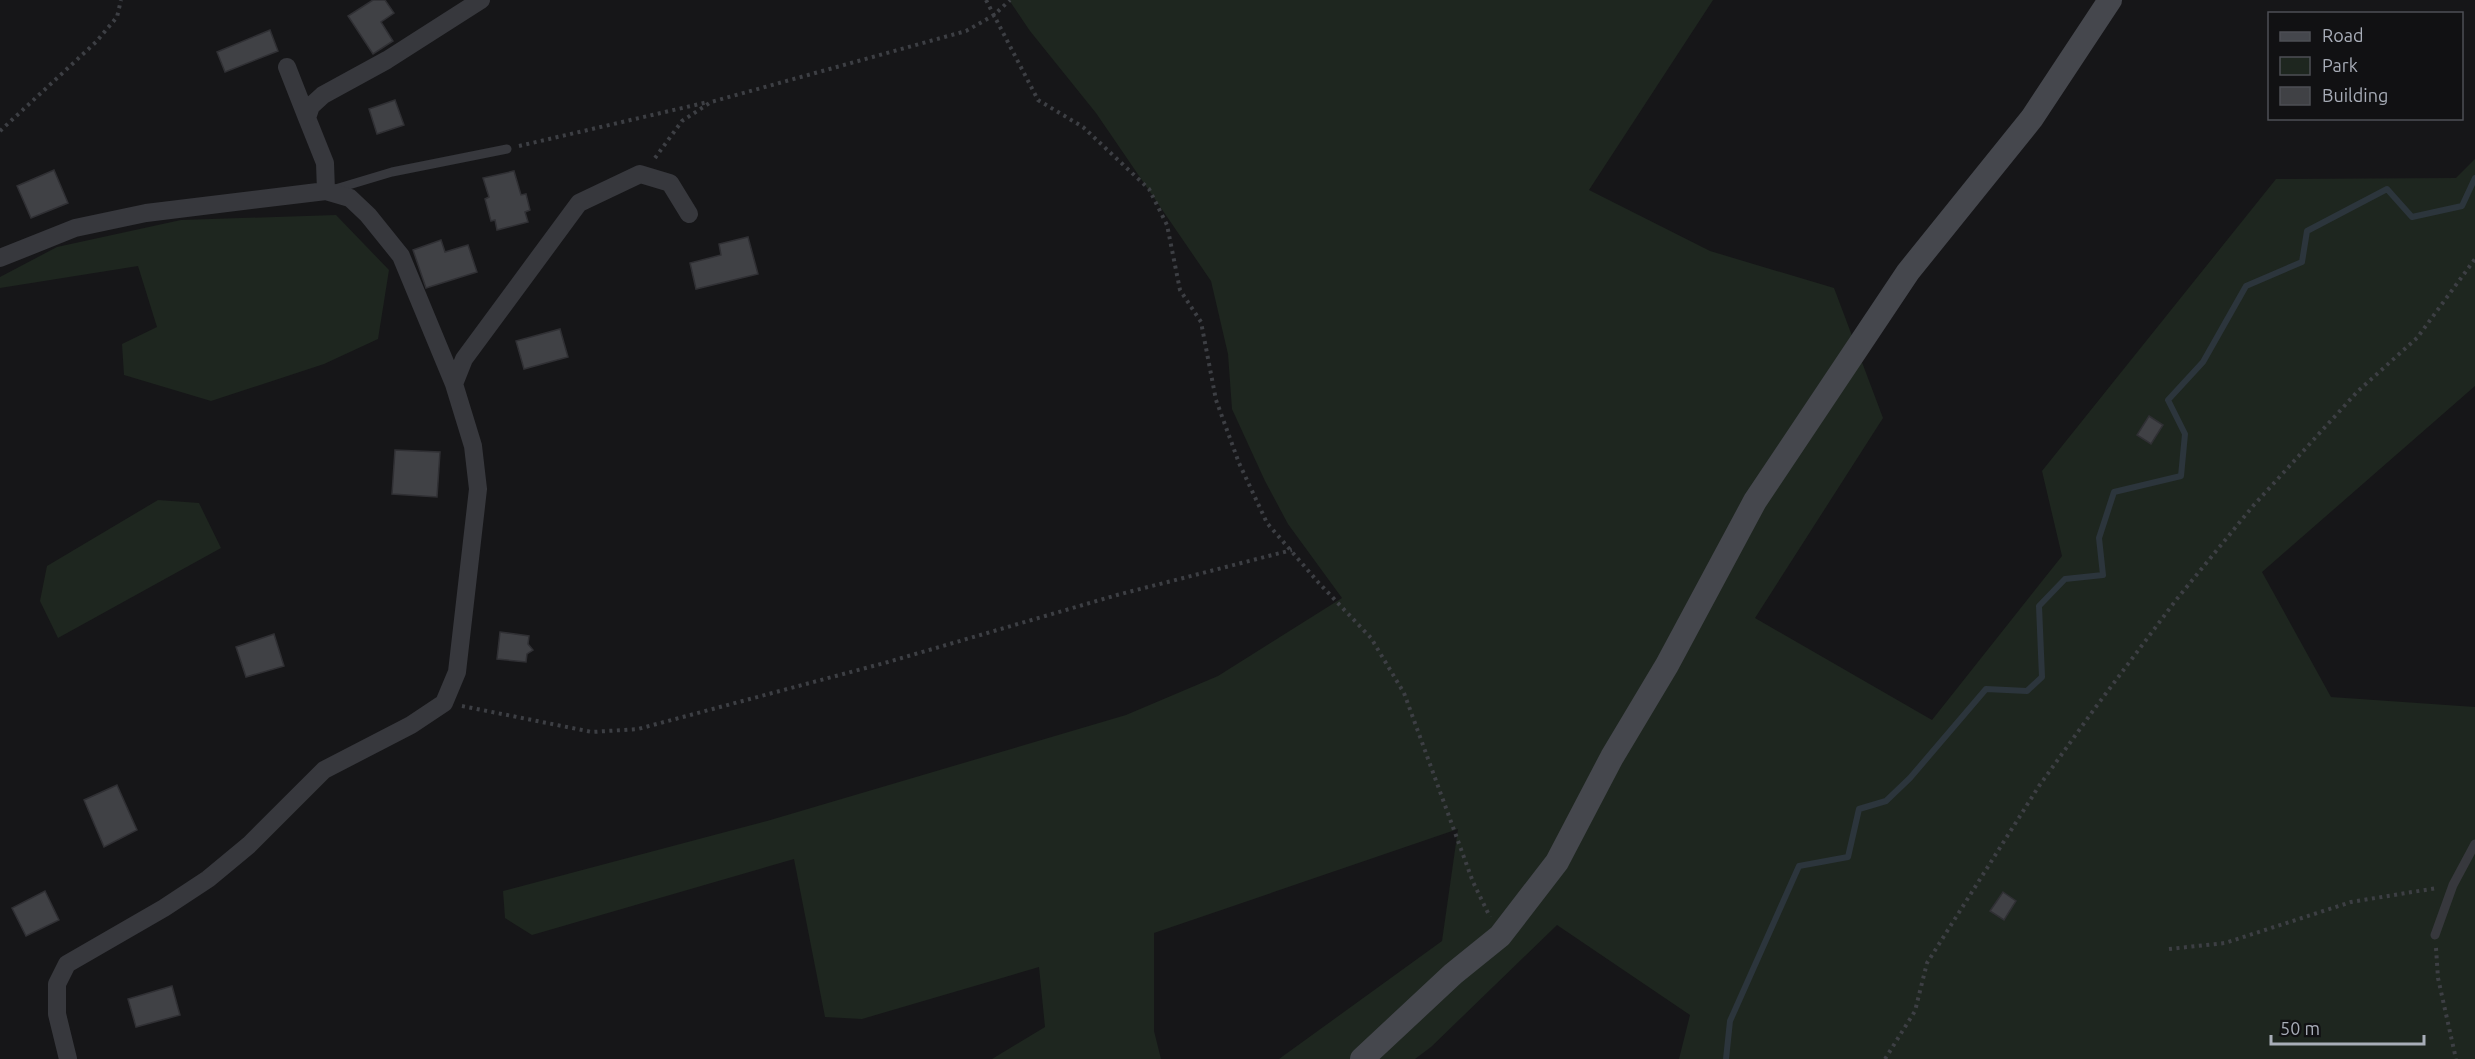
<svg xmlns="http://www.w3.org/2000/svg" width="2475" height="1059" viewBox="0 0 2475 1059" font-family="Ubuntu,sans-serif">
  <rect width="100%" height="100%" fill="#161618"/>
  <path fill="#1e261f" d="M1009 0H1713L1589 190 1710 251 1834 288 1883 418 1755 618 1932 720 2062 556 2042 471 2276 179 2456 178 2475 159V386L2262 572 2331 697 2475 707V1059H1679L1690 1015 1557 925 1431 1047 1415 1059H1279L1442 941 1458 829 1154 933V1031L1161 1059H992L1045 1027 1039 967 862 1019 825 1017 794 859 532 935 505 918 503 891 767 821 1126 715 1218 676 1342 598 1288 524 1265 481 1232 409 1228 354 1211 281 1096 113 1030 31Z
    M336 215 389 270 378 339 324 364 211 401 124 375 122 344 157 327 138 266 0 288V277L57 247 181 220Z
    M158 500 199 503 221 548 58 638 40 601 47 566Z"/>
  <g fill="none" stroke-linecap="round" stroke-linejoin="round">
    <path stroke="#2c353c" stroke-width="6" d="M1726 1059 1730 1021 1799 866 1848 857 1859 809 1886 801 1910 778 1986 689 2027 691 2042 677 2039 606 2065 579 2103 575 2099 538 2114 492 2181 476 2185 434 2168 400 2203 362 2246 286 2302 262 2307 231 2387 189 2412 217 2462 206 2475 178"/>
  </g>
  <path fill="#404145" stroke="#303034" stroke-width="1.5" d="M373 0H385L394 13 381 22 393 41 373 54 348 16Z
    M270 30 278 51 225 72 217 52Z
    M395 100 404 125 377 134 369 109Z
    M54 170 68 203 31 218 17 186Z
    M514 171 521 195 526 194 530 210 525 212 528 222 497 230 495 220 491 221 485 199 489 197 483 178Z
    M748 237 758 274 696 289 690 263 721 255 719 244Z
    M441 240 445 252 468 245 477 272 426 288 413 250Z
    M560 329 568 357 524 369 516 341Z
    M2149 416 2163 425 2151 444 2137 435Z
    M395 450 440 452 437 497 392 494Z
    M500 632 529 636 528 644 533 650 527 654 526 662 497 659Z
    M274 634 284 666 246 677 236 647Z
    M117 785 137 830 104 847 84 800Z
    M45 891 59 920 26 936 12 908Z
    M2003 892 2016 901 2004 920 1990 911Z
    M172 986 180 1015 136 1027 128 999Z"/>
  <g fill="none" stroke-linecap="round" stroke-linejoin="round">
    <path stroke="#3d3f44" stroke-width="4" stroke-dasharray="3 4.5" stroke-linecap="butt" d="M986 0 1038 100 1083 127 1149 189 1167 225 1180 290 1201 322 1216 400 1239 463 1267 523 1318 582 1371 638 1404 693 1473 882 1490 917
      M0 131 96 42 117 17 121 0
      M519 146 708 102
      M655 158 682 121 711 102 966 31 994 15 1010 0
      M462 706 592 732 638 729 888 662 1117 595 1292 550
      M2436 948 2438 978 2456 1059
      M2169 949 2225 943 2351 902 2437 888
      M1885 1059 1915 1011 1927 963 2039 786 2095 708 2176 600 2253 506 2358 391 2417 338 2475 259"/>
    <path stroke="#37383d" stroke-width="9" d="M332 190 392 172 507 149
      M2435 935 2453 885 2475 844"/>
    <path stroke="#37383d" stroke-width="18" d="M287 67 307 118
      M326 191 325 163 307 118 311 106 323 95 387 60 481 0
      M0 258 75 228 146 213 326 191 350 198 368 215 401 256 454 384 473 446 478 489 457 672 444 703 411 725 324 770 249 845 208 879 164 908 67 964 57 984V1014L68 1059
      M454 384 464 359 579 203 640 174 670 183 689 214"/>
    <path stroke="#45474d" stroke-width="24" d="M1362 1059 1453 974 1500 936 1557 862 1612 757 1667 665 1755 501 1908 272 2032 118 2110 0"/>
  </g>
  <rect x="2268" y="12" width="195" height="108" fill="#111113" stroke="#4d4f55" stroke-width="1.5"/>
  <rect x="2280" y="32" width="30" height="9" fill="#45474d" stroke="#4d4f55" stroke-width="1.5"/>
  <text x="2322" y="42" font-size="18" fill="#a8adb8">Road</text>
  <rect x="2280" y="57" width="30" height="18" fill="#1e261f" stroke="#4d4f55" stroke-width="1.5"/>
  <text x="2322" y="72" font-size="18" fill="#a8adb8">Park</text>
  <rect x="2280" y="87" width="30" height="18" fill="#404145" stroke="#4d4f55" stroke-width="1.5"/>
  <text x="2322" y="102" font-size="18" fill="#a8adb8">Building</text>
  <path d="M2271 1035v9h153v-9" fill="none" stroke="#a8adb8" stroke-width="3"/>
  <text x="2280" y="1035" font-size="18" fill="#a8adb8" stroke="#111113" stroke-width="4.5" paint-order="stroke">50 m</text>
</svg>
